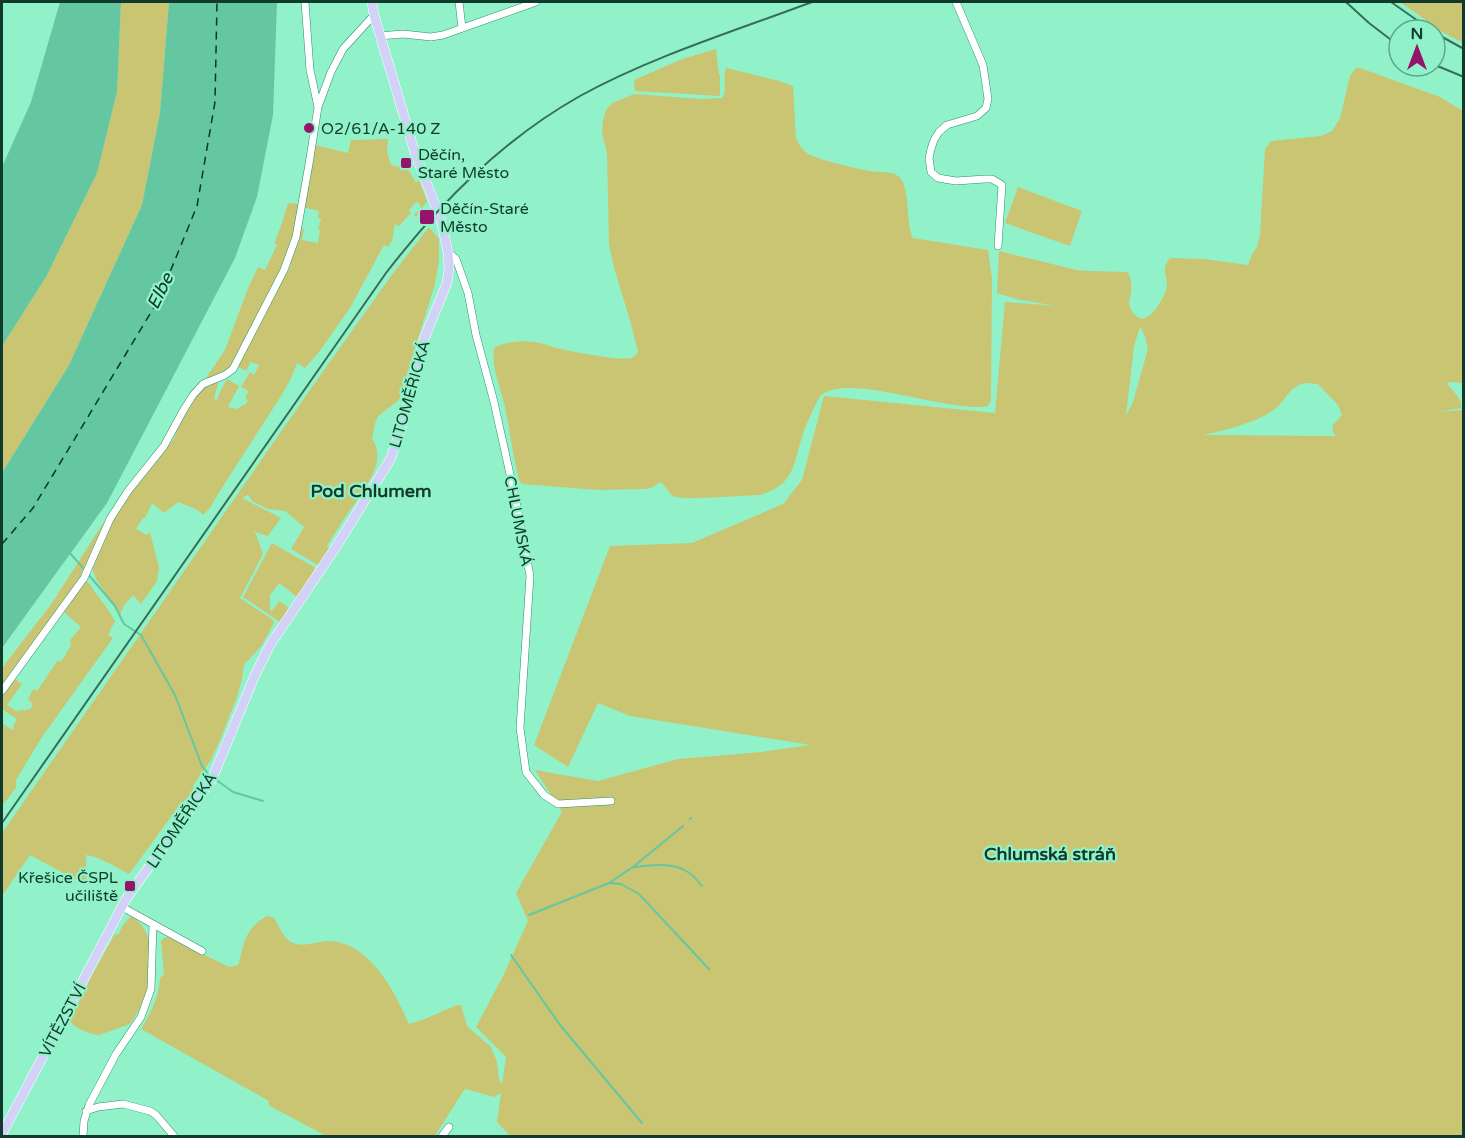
<svg xmlns="http://www.w3.org/2000/svg" width="1465" height="1138" viewBox="0 0 1465 1138" font-family="'Varela Round',sans-serif">
  <rect width="100%" height="100%" fill="#91f2ca"/>
  <path fill="#c9c573" fill-rule="evenodd" d="M121 2H169L160 113 142 205 69 365 2 473V346L46 277 97 173 117 92Z
    M1400 2H1463V43L1444 33Z
    M716 49 719 75H720V96L635 91 634 80 682 59Z
    M726 68 779 81 793 86 796 138C799 144 801 149 807 153 815 159 857 169 870 171 879 173 895 170 901 179 911 195 905 221 913 238L988 250 992 279 991 401 988 406C949 414 848 371 820 396 814 408 807 421 803 434 793 464 795 485 760 495 746 495 681 501 673 496 668 493 666 486 661 482L651 488 645 489 598 490 522 484 519 480C513 456 510 432 505 407 501 388 491 368 494 348 504 342 522 340 535 342 541 343 547 345 553 347 567 351 619 361 631 358 635 357 635 355 638 352L631 324 613 264 609 244 607 153 602 133 603 120 606 110 612 103 634 94 701 99 722 98C728 90 722 77 726 68Z
    M1356 68H1360L1440 97 1463 111V383L1448 382 1447 384C1453 391 1463 399 1461 408L1438 412 1463 410V1136H510L497 1122 501 1093 494 1097 466 1089 464 1090 435 1136H326L268 1105 269 1101 141 1029C151 1012 159 997 160 978L164 974 161 941 164 938 168 937 229 967 238 965 239 963C244 941 246 928 267 916L274 918C278 924 281 932 286 938 298 951 315 941 330 941 337 941 345 944 352 947 372 958 389 982 399 1003 403 1010 405 1017 409 1024L425 1019 457 1005H461L467 1026 491 1047 497 1062 499 1079 502 1085 506 1057 476 1027 503 976 528 921 516 893 562 812 535 770 598 781 678 759 761 752 811 745 630 716 598 703 568 767 534 745 610 546 692 543 783 504 802 480 824 396 995 413 1005 302 1056 306 1016 299 997 293 999 251 1077 270 1090 271 1127 272 1129 274C1131 280 1132 286 1131 293 1130 298 1128 301 1130 307 1131 311 1135 316 1139 318 1150 323 1163 299 1166 290 1170 278 1159 271 1170 258L1204 259 1248 265 1252 254 1257 247 1260 234 1265 149 1271 141 1321 136 1332 131 1340 118 1350 76ZM1140 327 1145 336 1148 349 1133 402 1126 416 1134 346ZM1305 383 1318 384 1338 405 1342 415 1333 425 1332 430 1336 436 1204 435C1228 429 1257 423 1276 408 1287 399 1290 386 1305 383Z
    M388 139 387 152 391 165 408 169 416 183 419 180 427 201 416 217 414 215 421 207 418 202 415 203 409 210 411 213 399 226 395 224 392 241 388 247 384 245 350 308 319 352 305 368 297 363 292 376 283 393 218 494 210 508 203 515 198 510 178 502 164 513 152 503 145 518H143L136 529 147 535 150 532 159 568 157 581 141 604 133 595 124 605 120 615 96 579 92 567 109 528 122 504 162 455 175 437 179 421 199 390 215 382 218 383 214 399 217 400 219 394 227 379 239 386 228 407 236 409 246 404 248 400 245 398 249 391 241 387 250 372 254 375 259 365 251 362 246 371 236 366 291 265 290 263 298 228 304 229 302 240 318 243 320 230 318 229 321 219 318 218 319 211 303 207 315 145 348 153 351 140Z
    M1018 187 1082 211 1070 246 1005 223Z
    M288 203 299 204 291 244 288 246 290 250 286 261 231 366C223 373 216 376 206 378L225 350 248 288 258 267 265 270 277 245 274 244 282 223Z
    M429 227 439 239V260L435 284 399 400 378 416 375 423 372 439C387 460 367 485 355 503 345 517 336 531 327 546L329 548 318 565 291 549 304 527 285 511 268 509 252 501 248 495 242 498 281 518 268 536 252 531 256 534 263 554 240 598 273 620 274 623 262 645 244 665 242 679 237 697 221 738 211 760 194 784 192 793 179 806 129 874 127 873C114 866 100 857 86 855V885L30 855 2 896V833L317 380 391 276Z
    M109 514 92 555 80 577 2 687V668L52 603Z
    M272 543 314 567 315 571 297 597 279 583 270 595V610L272 611 279 601 289 608 280 622 243 597Z
    M86 581C92 585 93 591 98 596 104 604 110 612 115 621L108 635 113 638 42 737 16 780V788L2 806V723L12 730 14 728 13 726 17 719 2 709V695L15 679 22 684 7 705 17 712 18 710 21 711 22 709 25 711 27 709 30 710 33 704 28 700 33 689 37 691 58 660 60 662 66 655V653L71 646 70 640 81 627 63 611Z
    M131 916C152 930 150 945 150 967 150 973 151 980 149 986 145 999 138 1013 130 1024L99 1035C90 1034 75 1029 70 1021L71 1018 92 975 115 934 118 935 123 925Z"/>
  <path fill="#65c7a1" d="M60 2H121L117 92 97 173 46 277 2 346V167L31 102Z
    M169 2H277L273 115 257 197 235 258 107 503 2 648V473L69 365 142 205 160 113Z"/>
  <g fill="none" stroke-linecap="round" stroke-linejoin="round">
    <path stroke="#65c7a1" stroke-width="2" d="M69 552 83 568
      M88 574 115 606 124 624 141 635 175 695 202 766 210 776
      M215 779 233 792 263 801
      M690 819 691 818
      M634 867C652 865 672 862 688 872 693 875 698 881 702 886
      M610 883 621 884 639 894 709 969
      M529 915 609 883 633 867 683 826
      M511 955 560 1025 642 1123"/>
    <path stroke="#093727" stroke-width="1.5" stroke-dasharray="8 6" stroke-linecap="butt" d="M2 544 33 508 159 299 197 206 215 102 217 2"/>
    <defs>
      <path id="minor" d="M305 2 310 70 318 107
        M459 2 462 28
        M956 2 983 65 988 99 986 108 977 116 947 125 939 132 934 140 931 149 929 158 931 172 938 178 956 181 985 179H992L1002 185 998 246
        M379 36 403 34 431 37 443 35 536 2
        M448 252 456 259 468 293 476 335 494 402 517 506 530 576 520 728 526 772 544 795 558 804 611 801
        M2 691 84 578 110 519 128 491 164 446 183 411 193 395 203 384 225 375 233 369 284 270 296 237 309 164 318 107 331 72 343 49 374 15
        M122 907 202 951
        M86 1111 98 1107 123 1104 150 1111 156 1115 174 1136
        M83 1136 84 1121 89 1105 116 1054 141 1017 151 989 153 924
        M442 1136 449 1127"/>
      <path id="major" d="M2 1134 126 899 212 779 255 675 270 645 334 550 390 460 401 429 424 339 447 283 449 268 448 252 441 220 415 153 374 15 372 2"/>
    </defs>
    <use href="#minor" stroke="#29906d" stroke-width="8"/>
    <use href="#major" stroke="#fff" stroke-width="10"/>
    <use href="#minor" stroke="#fff" stroke-width="7"/>
    <use href="#major" stroke="#d2d1f8" stroke-width="9"/>
    <path stroke="#356f58" stroke-width="2" d="M1346 2 1369 23 1399 46
      M1391 2 1431 30
      M1435 33 1464 49
      M1435 65 1464 77
      M2 823 386 273C440 203 502 140 580 96 653 56 735 31 812 2"/>
  </g>
  <g fill="#95136b" stroke="#91f2ca" stroke-width="2">
    <circle cx="309" cy="128" r="6"/>
    <rect x="400" y="157" width="12" height="12" rx="3"/>
    <rect x="419" y="209" width="16" height="16" rx="3"/>
    <rect x="124" y="880" width="12" height="12" rx="3"/>
  </g>
  <g text-anchor="middle" stroke-width="4.5" stroke-linejoin="round" paint-order="stroke">
    <g font-size="16" fill="#103a2b" stroke="#91f2ca" text-anchor="start">
      <text x="321" y="134">O2/61/A-140 Z</text>
      <text x="418" y="160">Děčín,<tspan x="418" dy="18">Staré Město</tspan></text>
      <text x="440" y="214">Děčín-Staré<tspan x="440" dy="18">Město</tspan></text>
      <text x="118" y="883" text-anchor="end">Křešice ČSPL<tspan x="118" dy="18">učiliště</tspan></text>
    </g>
    <g font-size="16" fill="#103a2b" stroke="#91f2ca">
      <text transform="translate(409 394) rotate(-74)" y="6">LITOMĚŘICKÁ</text>
      <text transform="translate(519 521) rotate(79)" y="6">CHLUMSKÁ</text>
      <text transform="translate(181 820) rotate(-56)" y="6">LITOMĚŘICKÁ</text>
      <text transform="translate(62 1020) rotate(-62)" y="6">VÍTĚZSTVÍ</text>
    </g>
    <g font-size="18" font-style="italic" fill="#093727" stroke="#91f2ca">
      <text transform="translate(160 291) rotate(-64)" y="6">Elbe</text>
    </g>
    <g font-size="18" font-weight="bold" fill="#103a2b" stroke="#91f2ca">
      <text x="371" y="497">Pod Chlumem</text>
      <text x="1050" y="860">Chlumská stráň</text>
    </g>
  </g>
  <rect width="1465" height="1138" fill="none" stroke="#103a2b" stroke-width="6"/>
  <g transform="translate(1417 48)"><circle r="28" fill="#91f2ca" stroke="#5da88a" stroke-width="1.5"/>
  <path d="M0-4.5L10 22L0 15L-10 22Z" fill="#95136b"/>
  <text y="-9" font-size="16" font-weight="bold" text-anchor="middle" fill="#103a2b">N</text>
  </g>
</svg>
